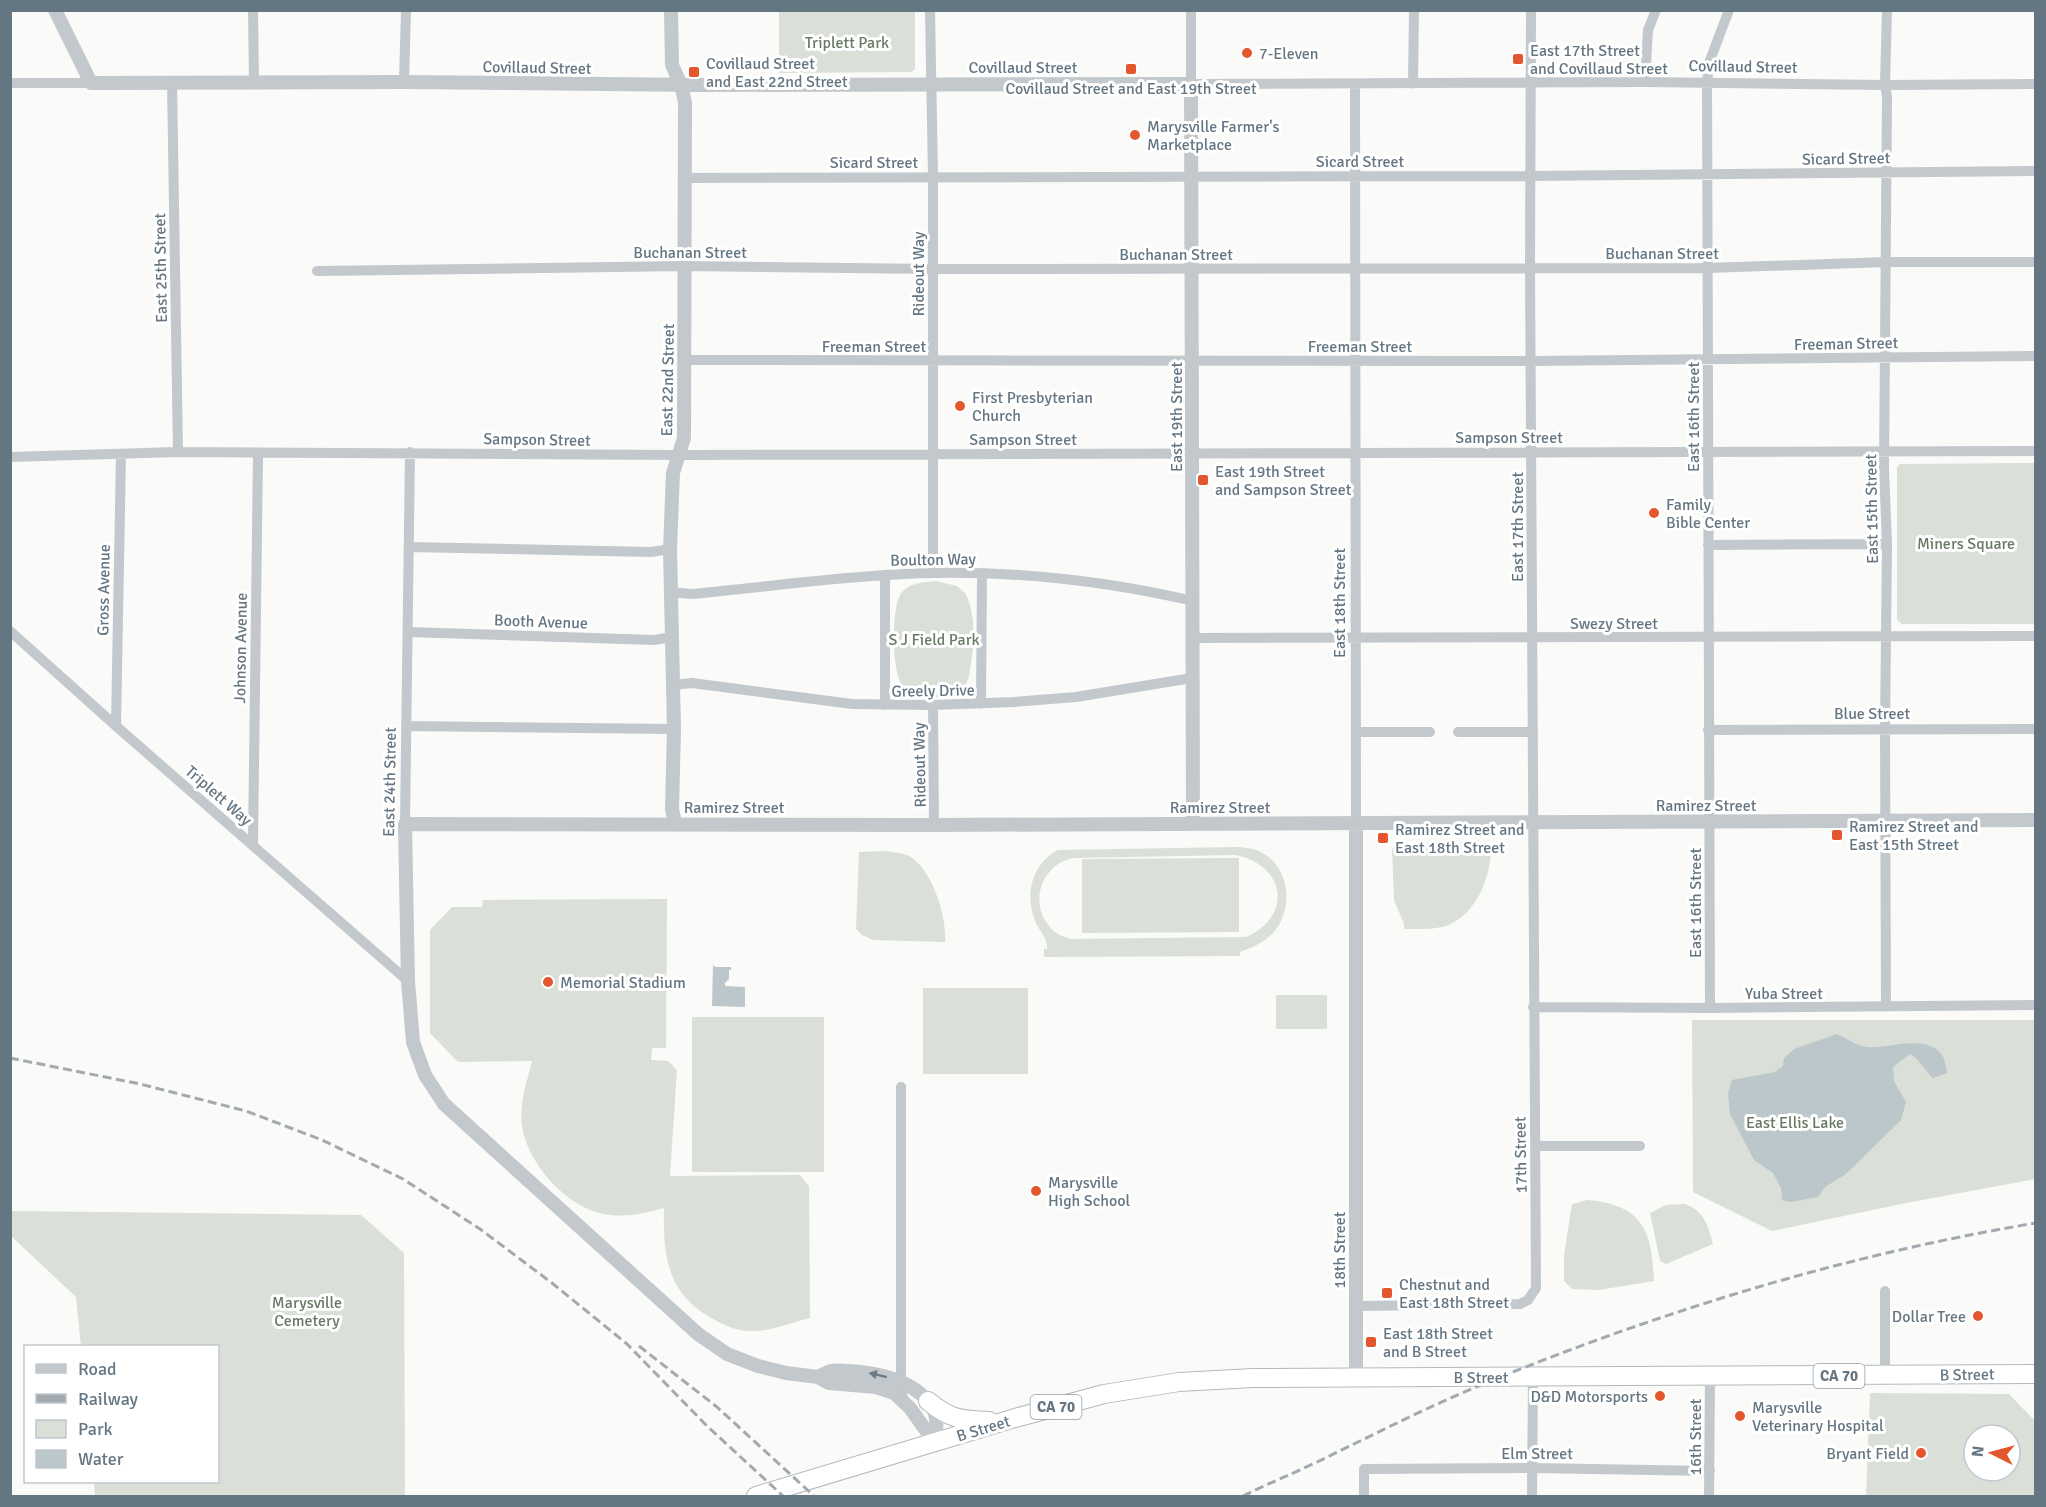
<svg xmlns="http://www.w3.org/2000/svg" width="2046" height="1507" viewBox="0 0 2046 1507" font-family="Signika,sans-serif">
  <rect width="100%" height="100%" fill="#fafaf8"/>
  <path fill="#dadfd7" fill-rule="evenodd" d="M779 11H915V69L911 72 779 73Z
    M2035 463V624H1902L1897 620V467L1900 464Z
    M935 581 957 586 965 593C977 615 974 647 970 670 969 676 968 683 964 687 951 701 916 701 904 688 891 675 891 608 901 593 909 583 924 582 935 581Z
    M1398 843 1491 844C1492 874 1478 914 1446 926 1433 930 1417 929 1404 929V924L1394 900 1392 849Z
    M1237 847C1247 848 1256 848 1264 854 1291 870 1293 911 1273 933 1263 943 1253 947 1240 952V956L1044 957V949H1047C1048 938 1040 932 1036 923 1024 897 1031 864 1058 850ZM1235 855C1285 864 1294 916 1246 937L1070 939C1062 936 1055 934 1050 927 1028 903 1042 864 1073 858Z
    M888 851C895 853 905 853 911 857 933 872 947 917 945 942L873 940 862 935 856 929 859 852Z
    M1239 858V932L1082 933V859Z
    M667 899 666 1048H652L651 1060 668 1061 677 1070 670 1176 800 1175 809 1186 810 1318C792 1322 775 1330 756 1331 740 1332 727 1327 713 1319 667 1294 663 1256 664 1208 646 1213 629 1217 610 1215 569 1211 527 1164 522 1125 519 1103 527 1082 532 1061L458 1062 430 1033V930L452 907H482L483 900Z
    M923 988H1028V1074H923Z
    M1276 995H1327V1029H1276Z
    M692 1017H824V1172H692Z
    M1692 1020H2035V1179L1906 1203 1772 1231 1693 1192Z
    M1587 1200C1643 1205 1652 1230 1654 1281L1599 1290 1572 1289 1564 1281V1255L1572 1204Z
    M1685 1204C1704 1211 1708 1225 1713 1244L1666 1264 1660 1261 1650 1213 1666 1205Z
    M11 1211 361 1215 404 1253 405 1496H95L94 1482H218V1346H81L76 1297 11 1236Z
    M1870 1393 2009 1394 2035 1421V1496H1866ZM1974 1435H2010V1471H1974Z"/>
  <path fill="#bbc7cb" d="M713 965 715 967H731V970H729V979L725 983V986L745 987V1007L712 1006Z
    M1837 1034C1846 1038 1857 1046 1867 1047 1890 1049 1926 1033 1942 1055 1945 1060 1946 1068 1947 1073L1933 1078C1924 1070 1920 1059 1910 1054L1893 1067 1894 1081 1906 1102 1901 1120 1846 1174 1825 1187 1818 1197 1791 1202 1782 1200 1781 1188 1773 1173 1754 1160 1730 1114 1728 1093 1732 1080 1775 1072 1783 1066 1784 1058 1794 1049Z"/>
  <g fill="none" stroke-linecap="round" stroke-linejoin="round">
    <defs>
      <path id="trunk" d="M928 1401C950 1419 960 1420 989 1421
        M756 1496 1015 1418 1104 1394 1179 1382 1253 1378 2036 1374"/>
    </defs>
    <use href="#trunk" stroke="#b4b9bd" stroke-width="20"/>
    <path stroke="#c3c8cc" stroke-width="10" d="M253 10 254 82
      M930 10 933 177V573
      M1191 10V84L1645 82 1885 85 2036 84
      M172 82 178 452
      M404 82 406 10
      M1645 82 1648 30 1656 10
      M10 83H91
      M1355 84 1356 823
      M1413 84 1414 10
      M685 178 1531 176 2036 171
      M317 271 685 266 933 269 1707 268 1887 262H2036
      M684 360 1531 361 2036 356
      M10 457 178 452 679 455 2036 451
      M1708 545 1887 544
      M409 547 651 552 670 549
      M671 592 691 594C756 588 821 579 886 575 989 568 1093 578 1193 601
      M10 631 116 726 408 981
      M408 632 654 640 672 637
      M1193 638 2036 636
      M673 685 692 683 852 704 933 705 1014 702 1076 697 1192 678
      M981 704 982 574
      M885 705V575
      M933 705 934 825
      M116 726 121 454
      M406 726 674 729
      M1708 730 2036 729
      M1356 732H1430
      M1458 732H1533
      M405 824 410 452
      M253 843 258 454
      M1533 1007 1710 1008 2036 1005
      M1886 1007 1885 728 1887 544 1884 469 1887 97 1885 85 1887 10
      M1710 1008 1707 82 1709 63 1729 10
      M901 1087V1382L903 1400
      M1535 1146H1640
      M1355 1306 1520 1304 1528 1300 1536 1288 1530 268 1531 10
      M1885 1375V1291
      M1364 1496V1469L1533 1468 1710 1471
      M1532 1496 1533 1377
      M1709 1496 1710 1377"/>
    <path stroke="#c3c8cc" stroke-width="14" d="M55 10 91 83 404 82 701 85 1191 84 1193 823
      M671 10 672 65 681 85 685 102 684 438 673 473 670 549 674 729 672 809 675 823
      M818 1377C822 1375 827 1372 831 1371 836 1370 844 1371 849 1371 879 1373 919 1381 934 1411 938 1420 936 1432 935 1443
      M1356 1377V823
      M935 1443 910 1408 894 1393 876 1387 829 1383 818 1377 786 1373 758 1366 727 1354 698 1334 444 1104 425 1075 413 1042 408 981 405 824 934 825 2036 820"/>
    <use href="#trunk" stroke="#fff" stroke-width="18"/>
    <path stroke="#a2aab0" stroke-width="3" stroke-dasharray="9 4.5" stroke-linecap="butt" d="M10 1058 140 1084 246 1111 322 1140 403 1179 480 1229 552 1283 627 1344 707 1426 783 1496
      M639 1346 717 1407 814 1496
      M1243 1496C1267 1484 1292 1474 1317 1462 1375 1434 1433 1404 1493 1380 1668 1309 1849 1254 2036 1223"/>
  </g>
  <defs><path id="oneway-solid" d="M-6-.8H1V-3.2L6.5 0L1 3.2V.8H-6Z" transform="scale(1.5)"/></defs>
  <use fill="#6a7a87" href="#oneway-solid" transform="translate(878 1375) rotate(-166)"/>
  <g fill="#e4572e" stroke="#fff" stroke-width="2">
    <circle cx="1247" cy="53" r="6"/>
    <rect x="1512" y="53" width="12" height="12" rx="3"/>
    <rect x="1125" y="63" width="12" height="12" rx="3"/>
    <rect x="688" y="66" width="12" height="12" rx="3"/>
    <circle cx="1135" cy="135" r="6"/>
    <circle cx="960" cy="406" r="6"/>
    <rect x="1197" y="474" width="12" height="12" rx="3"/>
    <circle cx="1654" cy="513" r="6"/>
    <rect x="1831" y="829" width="12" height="12" rx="3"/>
    <rect x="1377" y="832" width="12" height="12" rx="3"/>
    <circle cx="548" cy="982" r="6"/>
    <circle cx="1036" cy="1191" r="6"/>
    <rect x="1381" y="1287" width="12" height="12" rx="3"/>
    <circle cx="1978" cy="1316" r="6"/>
    <rect x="1365" y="1336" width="12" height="12" rx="3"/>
    <circle cx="1660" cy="1396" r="6"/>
    <circle cx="1740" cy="1416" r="6"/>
    <circle cx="1921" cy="1453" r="6"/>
  </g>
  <g text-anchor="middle" stroke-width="6" stroke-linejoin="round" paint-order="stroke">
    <g fill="#fff" stroke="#939fa8" stroke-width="1.5">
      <rect x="1813.5" y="1364" width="51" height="24" rx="4.5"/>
      <rect x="1030.5" y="1395" width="51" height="24" rx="4.5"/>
    </g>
    <g font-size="15" font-weight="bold" fill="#657683">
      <text x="1839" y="1381">CA 70</text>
      <text x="1056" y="1412">CA 70</text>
    </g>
    <g font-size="16" fill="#687a64" stroke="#fff">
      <text x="847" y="48">Triplett Park</text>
      <text x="1966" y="549">Miners Square</text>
      <text x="934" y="645">S J Field Park</text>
      <text x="1795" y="1128">East Ellis Lake</text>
      <text x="307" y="1308">Marysville<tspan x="307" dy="18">Cemetery</tspan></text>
    </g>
    <g font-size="16" fill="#657683" stroke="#fff" text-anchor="start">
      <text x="1530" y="56">East 17th Street<tspan x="1530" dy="18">and Covillaud Street</tspan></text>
      <text x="1259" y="59">7-Eleven</text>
      <text x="706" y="69">Covillaud Street<tspan x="706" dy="18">and East 22nd Street</tspan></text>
      <text x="1131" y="94" text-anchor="middle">Covillaud Street and East 19th Street</text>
      <text x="1147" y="132">Marysville Farmer's<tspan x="1147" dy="18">Marketplace</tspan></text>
      <text x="972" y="403">First Presbyterian<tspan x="972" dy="18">Church</tspan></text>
      <text x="1215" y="477">East 19th Street<tspan x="1215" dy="18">and Sampson Street</tspan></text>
      <text x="1666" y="510">Family<tspan x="1666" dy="18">Bible Center</tspan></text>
      <text x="1849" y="832">Ramirez Street and<tspan x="1849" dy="18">East 15th Street</tspan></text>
      <text x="1395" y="835">Ramirez Street and<tspan x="1395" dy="18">East 18th Street</tspan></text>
      <text x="560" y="988">Memorial Stadium</text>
      <text x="1048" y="1188">Marysville<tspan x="1048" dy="18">High School</tspan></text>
      <text x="1399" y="1290">Chestnut and<tspan x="1399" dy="18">East 18th Street</tspan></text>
      <text x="1966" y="1322" text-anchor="end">Dollar Tree</text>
      <text x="1383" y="1339">East 18th Street<tspan x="1383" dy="18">and B Street</tspan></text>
      <text x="1648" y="1402" text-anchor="end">D&amp;D Motorsports</text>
      <text x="1752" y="1413">Marysville<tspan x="1752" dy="18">Veterinary Hospital</tspan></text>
      <text x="1909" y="1459" text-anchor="end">Bryant Field</text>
    </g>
    <g font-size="16" fill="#657683" stroke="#fff">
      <text transform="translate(1743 66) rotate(1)" y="6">Covillaud Street</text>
      <text transform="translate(537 67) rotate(1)" y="6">Covillaud Street</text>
      <text x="1023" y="73">Covillaud Street</text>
      <text transform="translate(1846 158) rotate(-1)" y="6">Sicard Street</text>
      <text x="1360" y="167">Sicard Street</text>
      <text x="874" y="168">Sicard Street</text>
      <text x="690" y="258">Buchanan Street</text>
      <text x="1662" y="259">Buchanan Street</text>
      <text x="1176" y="260">Buchanan Street</text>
      <text transform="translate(160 268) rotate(-91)" y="6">East 25th Street</text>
      <text transform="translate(918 274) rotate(-90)" y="6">Rideout Way</text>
      <text transform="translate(1846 343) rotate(-1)" y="6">Freeman Street</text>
      <text x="874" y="352">Freeman Street</text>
      <text x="1360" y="352">Freeman Street</text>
      <text transform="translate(667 380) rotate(-89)" y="6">East 22nd Street</text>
      <text transform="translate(1176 417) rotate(-90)" y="6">East 19th Street</text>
      <text transform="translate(1693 417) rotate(-90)" y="6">East 16th Street</text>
      <text x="1509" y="443">Sampson Street</text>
      <text transform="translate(537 439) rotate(1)" y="6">Sampson Street</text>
      <text x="1023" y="445">Sampson Street</text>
      <text transform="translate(1871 509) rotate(-91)" y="6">East 15th Street</text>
      <text transform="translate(1517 527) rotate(-90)" y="6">East 17th Street</text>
      <text transform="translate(933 559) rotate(-1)" y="6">Boulton Way</text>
      <text transform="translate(103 590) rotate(-89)" y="6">Gross Avenue</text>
      <text transform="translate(1339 603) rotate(-90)" y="6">East 18th Street</text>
      <text transform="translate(541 621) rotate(2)" y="6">Booth Avenue</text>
      <text x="1614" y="629">Swezy Street</text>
      <text transform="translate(240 648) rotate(-89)" y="6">Johnson Avenue</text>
      <text transform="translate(933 690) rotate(-1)" y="6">Greely Drive</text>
      <text x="1872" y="719">Blue Street</text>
      <text transform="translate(919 765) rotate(-91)" y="6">Rideout Way</text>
      <text transform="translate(389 782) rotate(-89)" y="6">East 24th Street</text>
      <text transform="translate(219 795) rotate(41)" y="6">Triplett Way</text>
      <text x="1706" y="811">Ramirez Street</text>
      <text x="734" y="813">Ramirez Street</text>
      <text x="1220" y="813">Ramirez Street</text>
      <text transform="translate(1695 903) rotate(-90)" y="6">East 16th Street</text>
      <text x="1784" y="999">Yuba Street</text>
      <text transform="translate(1520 1155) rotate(-91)" y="6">17th Street</text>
      <text transform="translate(1339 1250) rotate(-90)" y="6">18th Street</text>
      <text transform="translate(1967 1374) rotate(-1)" y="6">B Street</text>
      <text x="1481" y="1383">B Street</text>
      <text transform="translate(983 1428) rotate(-17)" y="6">B Street</text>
      <text transform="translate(1695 1437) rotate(-90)" y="6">16th Street</text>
      <text x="1537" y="1459">Elm Street</text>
    </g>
  </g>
  <rect width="2046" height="1507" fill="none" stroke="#657683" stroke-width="24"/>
  <rect x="24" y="1345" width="195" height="138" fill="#ffffff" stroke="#c1c8cd" stroke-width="1.5"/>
  <rect x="36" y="1364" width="30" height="9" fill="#c3c8cc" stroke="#c1c8cd" stroke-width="1.5"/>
  <text x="78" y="1375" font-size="18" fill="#657683">Road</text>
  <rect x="36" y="1394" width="30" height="9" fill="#a2aab0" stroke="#c1c8cd" stroke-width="1.5"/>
  <text x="78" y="1405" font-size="18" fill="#657683">Railway</text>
  <rect x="36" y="1420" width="30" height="18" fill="#dadfd7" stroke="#c1c8cd" stroke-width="1.5"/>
  <text x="78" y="1435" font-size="18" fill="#657683">Park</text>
  <rect x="36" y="1450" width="30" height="18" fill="#bbc7cb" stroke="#c1c8cd" stroke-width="1.5"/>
  <text x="78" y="1465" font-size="18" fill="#657683">Water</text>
  <g transform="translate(1992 1453) rotate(276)"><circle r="28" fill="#ffffff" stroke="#c1c8cd" stroke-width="1.5"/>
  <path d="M0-4.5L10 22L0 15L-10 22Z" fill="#e4572e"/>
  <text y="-9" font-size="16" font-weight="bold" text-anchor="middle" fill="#657683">N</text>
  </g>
</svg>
